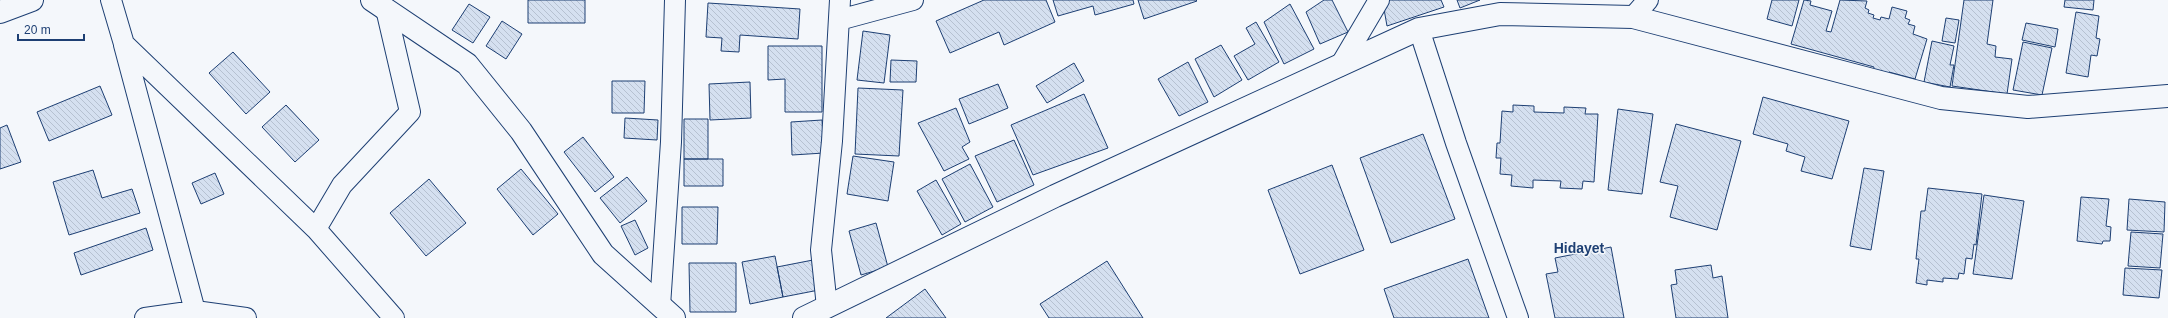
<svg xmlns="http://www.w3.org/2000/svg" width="2168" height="318" viewBox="0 0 2168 318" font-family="Helvetica,sans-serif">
  <defs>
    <pattern id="building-back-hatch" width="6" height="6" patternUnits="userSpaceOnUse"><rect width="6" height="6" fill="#d5e0f0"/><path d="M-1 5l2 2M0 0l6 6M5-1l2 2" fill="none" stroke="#b6c1d1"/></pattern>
  </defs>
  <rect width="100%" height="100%" fill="#f4f7fb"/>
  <path fill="url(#building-back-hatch)" stroke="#1d3f73" d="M528 0H585V23H528Z
    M984 0H1046L1055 22 1004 45 999 32 950 53 936 21Z
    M1053 0H1133L1134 4 1095 15 1093 6 1058 16Z
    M1138 0H1196L1197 1 1144 19Z
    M1324 0H1332L1348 32 1320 44 1306 12Z
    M1389 0H1441L1444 7 1387 26 1384 9Z
    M1457 0H1480L1460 8Z
    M1772 0H1799L1792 26 1767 19Z
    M1804 0 1811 1 1810 5 1832 11 1826 31 1831 32 1840 0 1867 1 1865 8 1869 10 1868 13 1874 15 1873 18 1880 20 1881 17 1889 19 1892 7 1907 11 1905 18 1910 20 1908 24 1915 26 1913 34 1927 39 1915 79 1889 72 1888 76 1873 71 1874 67 1791 44Z
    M1964 0H1993L1987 44 1996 46 1995 57 2012 59 2007 94 1952 86Z
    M2065 0H2094L2093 10 2064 7Z
    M708 3 800 9 798 39 740 35 739 52 721 51 722 38 706 37Z
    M469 4 490 17 473 43 452 30Z
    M1290 4 1314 49 1284 64 1264 22Z
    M2076 12 2099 16 2096 38 2100 39 2097 56 2091 55 2088 77 2066 73Z
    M1946 18 1959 20 1955 43 1942 41Z
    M502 21 522 34 506 59 486 46Z
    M1256 22 1279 62 1248 80 1234 56 1255 44 1246 28Z
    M2026 23 2058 29 2055 47 2022 40Z
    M863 31 890 35 884 83 857 80Z
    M1932 41 1954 46 1950 65H1954L1950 87 1924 82Z
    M2023 42 2052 48 2042 95 2013 90Z
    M1221 45 1242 80 1214 97 1195 59Z
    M768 46H822V112H785V79L768 80Z
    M233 52 270 92 246 114 209 73Z
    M891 60 917 61 916 82H890Z
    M1188 62 1208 102 1179 116 1158 79Z
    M1074 63 1084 81 1047 103 1036 86Z
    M612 81H645L644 113H612Z
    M750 82 751 118 710 120 709 84Z
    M998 84 1008 108 969 124 959 99Z
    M100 86 112 115 49 141 37 112Z
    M858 88 903 90 899 156 855 154Z
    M1084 94 1108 148 1033 175 1011 125Z
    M1763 97 1849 121 1832 179 1801 171 1805 157 1786 151 1788 144 1753 134Z
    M286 105 319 140 295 162 262 127Z
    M1513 105 1534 106V112L1564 113V107L1586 108 1585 114H1598L1594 182 1583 181 1582 189 1560 188 1561 181 1533 180V188L1511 186 1512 175 1500 174 1501 158H1496L1497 143H1500L1502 111 1513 112Z
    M956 108 970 142 962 147 969 159 944 171 918 123Z
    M1618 109 1653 114 1642 194 1608 190Z
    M625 118 658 120 657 140 624 138Z
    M684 119H708V159H684Z
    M822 120 824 153 792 155 791 122Z
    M1676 124 1741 141 1717 230 1670 217 1678 186 1660 182Z
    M7 125 21 162 0 169V128Z
    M1423 134 1455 219 1391 243 1360 158Z
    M583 137 614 177 595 192 564 152Z
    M1014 140 1034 185 997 202 975 156Z
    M853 156 894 162 888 201 847 194Z
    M684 159H723V186H684Z
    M970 164 993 207 965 222 942 179Z
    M1332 165 1364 250 1300 274 1268 190Z
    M1864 168 1884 171 1871 250 1850 246Z
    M521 169 558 214 533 235 497 189Z
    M93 170 102 198 132 189 140 213 69 235 53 182Z
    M215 173 224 194 201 204 192 183Z
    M627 177 647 201 620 223 600 198Z
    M429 179 466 223 426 256 390 213Z
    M936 180 961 224 942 235 917 191Z
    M1928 188 1982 194 1976 245 1974 244 1972 259 1966 258 1964 274 1959 273 1958 279 1943 278V282L1927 280V285L1916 283 1919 259H1916L1921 211H1925Z
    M1984 195 2024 201 2012 279 1973 274Z
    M2081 197 2109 199 2106 226 2111 227 2110 241H2103L2102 244 2077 241Z
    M2129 199 2165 202 2164 232 2127 230Z
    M682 207H718L717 244H682Z
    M635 220 648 248 635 255 621 226Z
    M876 223 888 267 861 275 849 231Z
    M146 228 153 250 81 275 74 253Z
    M2131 232 2163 234 2160 268 2128 266Z
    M1611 247 1624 318H1555L1546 274 1558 272 1555 258Z
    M775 256 783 297 750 304 742 262Z
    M1468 259 1489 318H1394L1384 289Z
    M813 260 819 290 783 297 777 267Z
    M1107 261 1143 318H1049L1040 304Z
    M689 263H736V312H690Z
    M1711 265 1713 278 1722 276 1728 318H1676L1671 285 1677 284 1675 270Z
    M2125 268 2162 270 2159 298 2123 295Z
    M925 289 946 318H886Z"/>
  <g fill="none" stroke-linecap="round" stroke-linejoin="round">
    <defs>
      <path id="minor" d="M111 0 124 44 316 229 394 318
        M1633 17 1648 0
        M839 20 913 0
        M1419 29 1456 143 1518 318
        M124 45 195 311
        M1340 66 1379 0
        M316 229 342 185 410 112 386 9
        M660 306 671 142 675 0
        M827 307 821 250 832 141 840 0
        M145 318 195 311 246 318"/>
      <path id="tertiary" d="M372 0 467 64 521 131 603 254 674 318
        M0 12 32 0
        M804 318 1055 196 1419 29 1500 14 1633 17 1941 98 2028 107 2168 96"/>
    </defs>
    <use href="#minor" stroke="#1d3f73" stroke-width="22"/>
    <use href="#tertiary" stroke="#1d3f73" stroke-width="24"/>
    <use href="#minor" stroke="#f4f7fb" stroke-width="20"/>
    <use href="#tertiary" stroke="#f4f7fb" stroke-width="22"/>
  </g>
  <g text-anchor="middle" stroke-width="3" stroke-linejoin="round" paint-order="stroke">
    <g font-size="14" font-weight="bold" fill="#1d3f73" stroke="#f4f7fb">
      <text x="1579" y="253">Hidayet</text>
    </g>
  </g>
  <path d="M18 34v6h66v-6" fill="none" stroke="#1d3f73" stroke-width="2"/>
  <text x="24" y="34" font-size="12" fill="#1d3f73" stroke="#f4f7fb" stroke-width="3" paint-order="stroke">20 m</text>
</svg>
